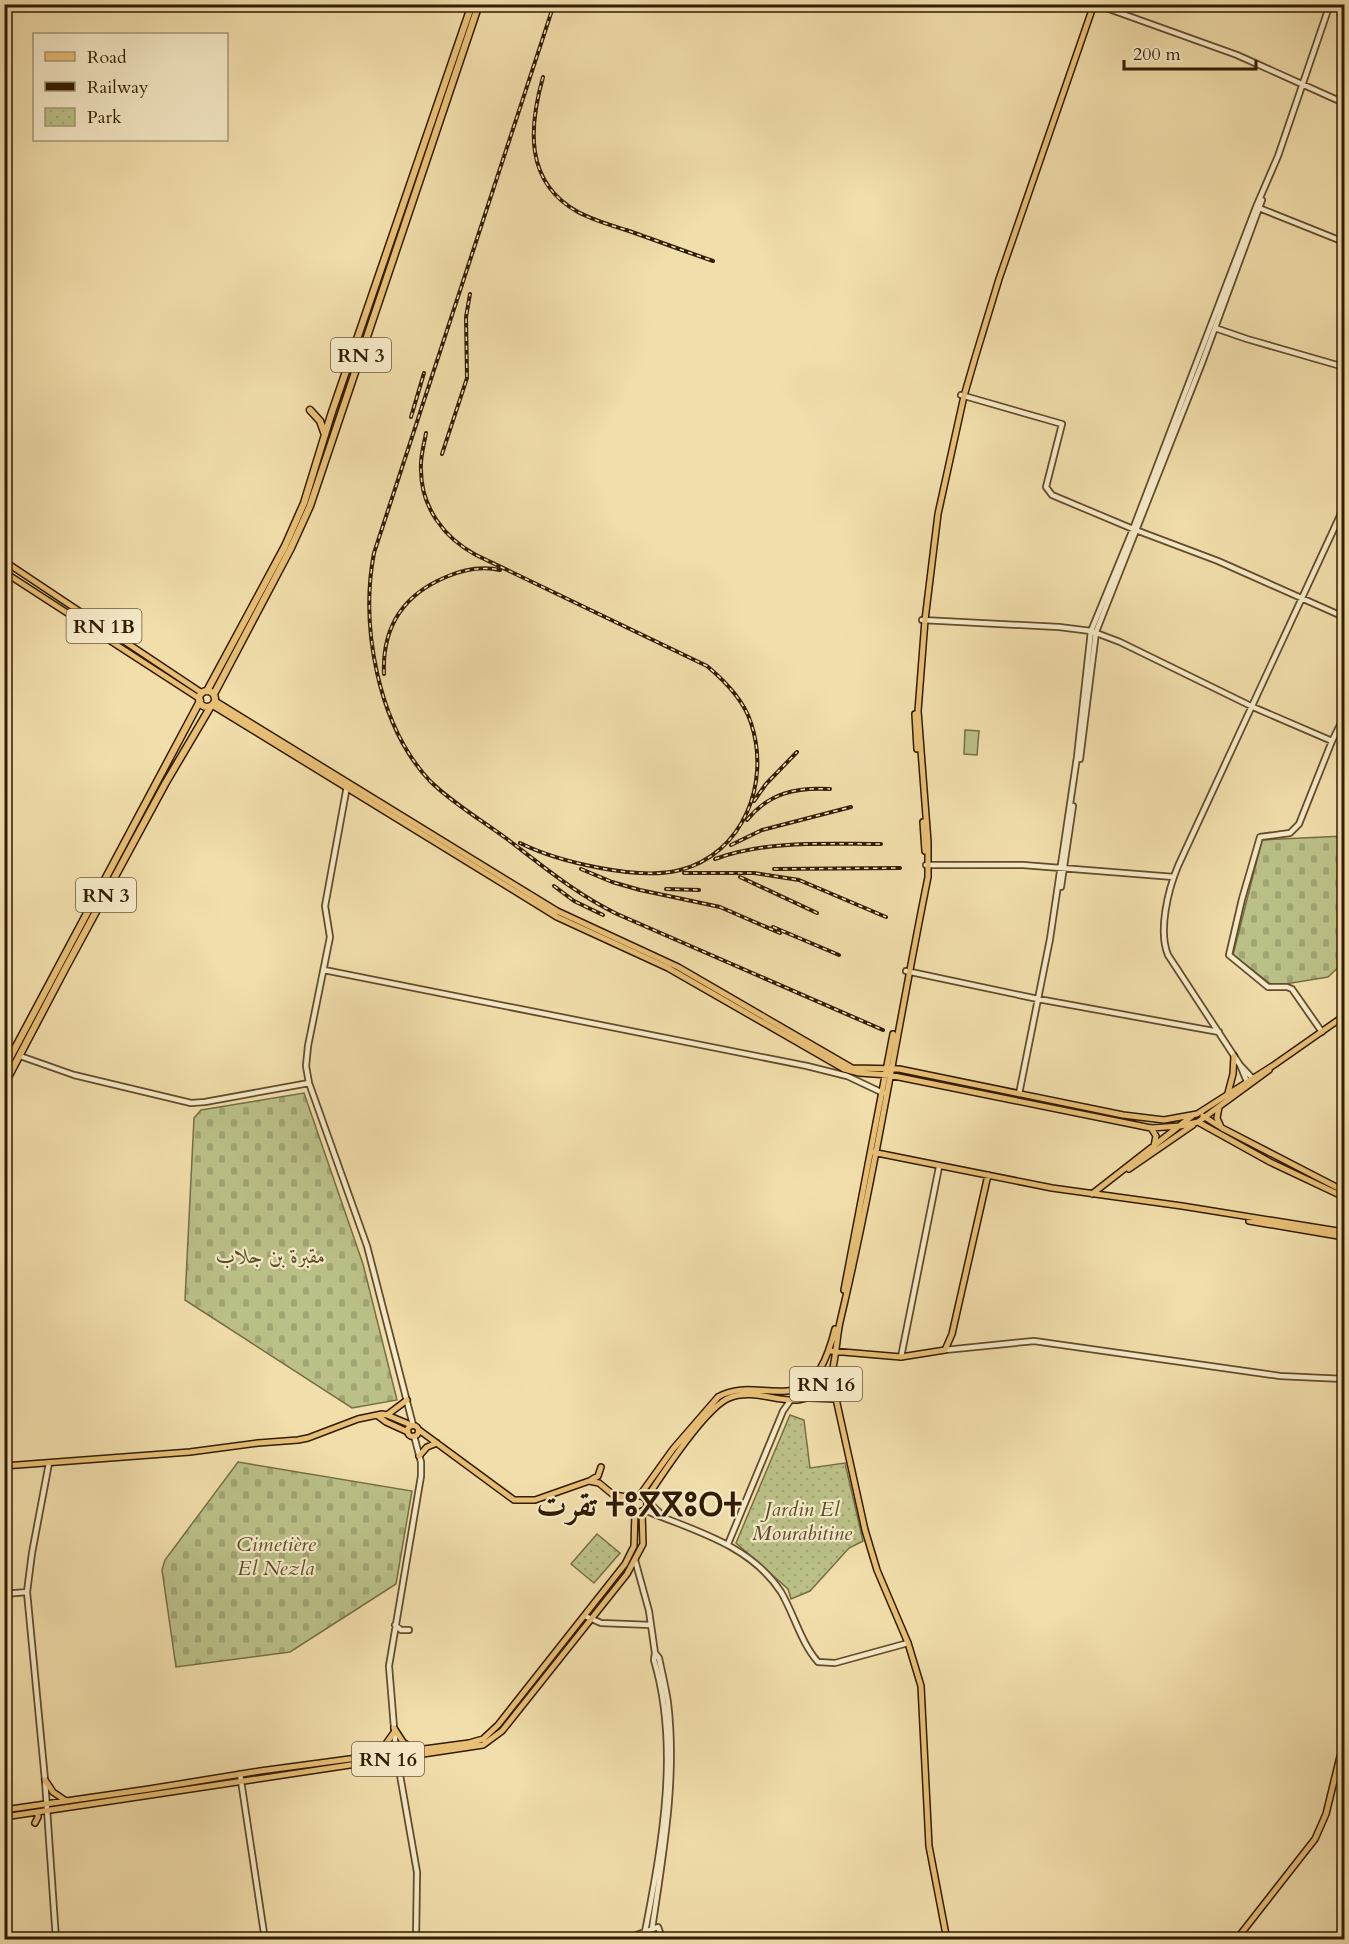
<svg xmlns="http://www.w3.org/2000/svg" width="1349" height="1944" viewBox="0 0 1349 1944" font-family="Cardo,Amiri,'Noto Sans Tifinagh',serif">
  <defs>
    <pattern id="cemetery-stones" width="16" height="16" patternUnits="userSpaceOnUse" patternTransform="scale(1.5)"><rect width="16" height="16" fill="#bbc188"/><path d="M2 7V4a2 2 0 0 1 4 0v3zM10 15v-3a2 2 0 0 1 4 0v3z" fill="#a1a574"/></pattern>
    <pattern id="park-dots" width="8" height="8" patternUnits="userSpaceOnUse" patternTransform="scale(1.5)"><rect width="8" height="8" fill="#bbc188"/><path d="M2 2h.1M6 6h.1" fill="none" stroke="#a1a574" stroke-width="1.8" stroke-linecap="round"/></pattern>
  </defs>
  <rect width="100%" height="100%" fill="#f1deab"/>
  <filter id="stains"><feTurbulence type="fractalNoise" baseFrequency=".00333" numOctaves="4"/><feColorMatrix values="0 0 0 0 .2 0 0 0 0 .09 0 0 0 0 .02 0 0 0 .5 -.17"/></filter>
  <radialGradient id="worn" r=".72"><stop offset=".6" stop-color="#630" stop-opacity="0"/><stop offset="1" stop-color="#630" stop-opacity=".3"/></radialGradient>
  <path fill="#bbc188" stroke="#766e44" stroke-width="1.5" d="M965 730 979 731 977 755 964 754Z"/>
  <path fill="url(#cemetery-stones)" stroke="#766e44" stroke-width="1.5" d="M1344 836V962L1328 977 1273 986 1233 955 1262 840Z
    M304 1093 363 1264 397 1400 352 1408 185 1300 194 1118 201 1110Z
    M238 1462 412 1491 396 1584 290 1652 176 1667 162 1570 165 1560Z"/>
  <path fill="url(#park-dots)" stroke="#766e44" stroke-width="1.5" d="M790 1415 804 1420 810 1468 845 1463 863 1541 849 1548 810 1591 791 1599 788 1589 736 1543Z
    M597 1534 620 1553 594 1583 571 1564Z"/>
  <g fill="none" stroke-linecap="round" stroke-linejoin="round">
    <defs>
      <path id="minor" d="M1095 4 1237 55 1344 103
        M1259 208 1344 242
        M1215 328 1247 339 1344 367
        M961 395 1062 424 1046 487 1052 495 1133 529 1218 561 1344 617
        M922 620 1059 627 1091 631 1120 642 1253 707 1332 741
        M1080 759 1096 632 1202 363 1262 200
        M347 786 325 906 330 937 308 1046 306 1066 309 1083 367 1246 413 1425
        M926 865H1023L1174 877
        M1061 887 1073 806
        M1050 939 1077 757 1091 631 1133 529 1256 207 1278 156 1330 4
        M324 970 807 1066 847 1076 883 1093
        M906 971 1038 999 1219 1032
        M1322 1032 1292 989 1287 987H1268L1229 955 1242 899 1260 837 1290 833 1299 824 1332 741 1344 717
        M20 1056 74 1075 191 1103 205 1102 309 1083
        M1240 1065 1248 1084
        M1254 1080 1240 1065 1168 955C1158 931 1168 890 1178 866L1344 507
        M1019 1094 1050 939
        M945 1350 1034 1341 1280 1376 1344 1379
        M901 1357 939 1167
        M414 1436 421 1462V1476L389 1666 396 1752 417 1872 416 1940
        M49 1463 32 1553 27 1592 45 1780 56 1940
        M647 1501 661 1514
        M644 1510C693 1530 751 1545 781 1592 794 1614 801 1643 818 1662L835 1663 908 1643
        M728 1544 783 1411 790 1401
        M635 1560 649 1611 655 1653 654 1660C680 1747 662 1844 645 1932
        M4 1594 27 1592
        M585 1616 601 1623 651 1625
        M395 1625 401 1630H409
        M240 1774 265 1940
        M652 1929C663 1854 677 1779 668 1703 666 1688 662 1673 659 1658L655 1653
        M623 1940 658 1927 663 1940"/>
      <path id="major" d="M4 561 202 693
        M4 572 200 699
        M215 701 557 911 678 967 852 1068 899 1069 1123 1115 1164 1120 1197 1114 1274 1065 1344 1016
        M212 705 557 917 668 968 844 1069 859 1073 889 1075 1151 1128 1180 1126 1198 1122 1269 1070
        M915 714 917 749
        M923 822 925 851
        M1228 1093 1233 1074 1234 1056
        M1219 1107 1217 1118 1221 1127
        M1203 1116 1222 1128 1344 1191
        M1198 1122 1270 1162 1344 1197
        M1151 1128 1156 1136 1154 1146
        M872 1152 1052 1188 1182 1206 1344 1232
        M1129 1169 1193 1125
        M1092 1194 1192 1116
        M1249 1221 1344 1237
        M844 1290 893 1034
        M831 1351 901 1357 945 1350 952 1334 988 1175
        M831 1376 865 1530 877 1570 908 1643 921 1686 929 1846 947 1940
        M810 1398 836 1399
        M387 1415 411 1425
        M378 1416 386 1422 408 1432
        M407.5 1431a5.5 5.5 0 1 1 11 0a5.5 5.5 0 1 1-11 0Z
        M419 1430 514 1500H535L589 1481 599 1483 617 1498 630 1505
        M419 1456 427 1447 437 1443
        M4 1466 190 1452 258 1443 298 1440 308 1438 358 1419 382 1414 387 1415 407 1400
        M591 1480 598 1476 601 1467
        M615 1495 632 1498
        M640 1495 673 1449 718 1397C740 1384 763 1393 787 1391 818 1389 829 1353 835 1329
        M631 1504a8 8 0 1 1 16 0a8 8 0 1 1-16 0Z
        M646 1499C661 1476 705 1408 729 1398 764 1384 796 1419 826 1384 836 1372 836 1339 840 1322 875 1175 898 1025 928 877V842L918 711 925 620 938 514 964 396 975 358 999 279 1094 4
        M394 1728 403 1742 415 1751
        M375 1754 383 1748 395 1731
        M382 1760 401 1774
        M400 1769 412 1756
        M45 1780 53 1792 66 1801
        M4 1810 149 1789 260 1771 469 1743 483 1739 498 1725 625 1564 634 1546 635 1511
        M4 1817 483 1745 502 1731 627 1574 643 1544 642 1511
        M35 1823 38 1817V1812
        M1236 1940 1315 1839 1326 1814 1344 1740"/>
      <path id="highway" d="M310 410 320 421 325 435
        M207 691 285 546 304 503 331 415 472 4
        M199 699a8 8 0 1 1 16 0a8 8 0 1 1-16 0Z
        M214 694 291 548 310 506 479 4
        M4 1069 200 701
        M4 1085 65 969 165 784 211 706"/>
    </defs>
    <use href="#minor" stroke="#614c2c" stroke-width="8"/>
    <use href="#major" stroke="#311c01" stroke-width="8"/>
    <use href="#highway" stroke="#311c01" stroke-width="9"/>
    <use href="#minor" stroke="#f6eac8" stroke-width="4.5"/>
    <use href="#major" stroke="#e8bf76" stroke-width="5"/>
    <use href="#highway" stroke="#e8bf76" stroke-width="6"/>
    <defs>
      <path id="rail" d="M554 4 374 553C360 626 378 726 430 781 452 803 486 823 511 842 545 868 578 895 617 914L883 1030
        M543 77C529 127 524 182 578 212 593 220 610 225 626 230 655 240 684 251 713 261
        M411 417 424 373
        M426 433C424 445 420 457 421 470 421 507 444 538 476 555L707 666C725 681 744 701 751 723 771 783 743 854 680 870 639 881 558 862 520 843
        M442 454 467 378 466 317 470 294
        M384 674C382 627 403 595 446 577 462 570 482 566 500 570
        M754 801 766 784 797 752
        M747 820C769 793 796 787 830 789
        M731 845 762 830 851 807
        M715 859C768 840 825 844 881 844
        M581 869 612 882 640 890 720 907 780 933
        M774 869 900 868
        M684 873H754L799 880 886 917
        M740 877 817 913
        M554 886 574 901 603 915
        M666 889 699 890
        M773 927 839 955"/>
    </defs>
    <use href="#rail" stroke="#311c01" stroke-width="4"/>
    <use href="#rail" stroke="#f6eac8" stroke-width="1.5" stroke-dasharray="4.5" stroke-linecap="butt"/>
  </g>
  <g text-anchor="middle" stroke-width="4.5" stroke-linejoin="round" paint-order="stroke">
    <g fill="#f6eac8" stroke="#6c5a3d" stroke-width="1.5">
      <rect x="331" y="338" width="60" height="34" rx="4.5"/>
      <rect x="66.5" y="609" width="75" height="34" rx="4.5"/>
      <rect x="76" y="878" width="60" height="34" rx="4.5"/>
      <rect x="790" y="1367" width="72" height="34" rx="4.5"/>
      <rect x="352" y="1742" width="72" height="34" rx="4.5"/>
    </g>
    <g font-size="20" font-weight="bold" fill="#311c01">
      <text x="361" y="362">RN 3</text>
      <text x="104" y="633">RN 1B</text>
      <text x="106" y="902">RN 3</text>
      <text x="826" y="1391">RN 16</text>
      <text x="388" y="1766">RN 16</text>
    </g>
    <g font-size="21" font-style="italic" fill="#5a4e2a" stroke="#f6eac8">
      <text x="271" y="1263">مقبرة بن جلاب</text>
      <text x="802" y="1516">Jardin El<tspan x="802" dy="24">Mourabitine</tspan></text>
      <text x="276" y="1551">Cimetière<tspan x="276" dy="24">El Nezla</tspan></text>
    </g>
    <g font-size="33" font-weight="bold" fill="#311c01" stroke="#f6eac8">
      <text x="639" y="1516">تقرت ⵜⵓⴳⴳⵓⵔⵜ</text>
    </g>
  </g>
  <rect width="1349" height="1944" fill="none" stroke="#f1deab" stroke-width="24"/>
  <rect x="6" y="6" width="1337" height="1932" fill="none" stroke="#311c01" stroke-width="3"/>
  <rect x="12" y="12" width="1325" height="1920" fill="none" stroke="#311c01" stroke-width="1.5"/>
  <rect x="33" y="33" width="195" height="108" fill="#f6eac8" stroke="#a79878" stroke-width="1.5"/>
  <rect x="45" y="52" width="30" height="9" fill="#e8bf76" stroke="#a79878" stroke-width="1.5"/>
  <text x="87" y="63" font-size="18" fill="#311c01">Road</text>
  <rect x="45" y="82" width="30" height="9" fill="#311c01" stroke="#a79878" stroke-width="1.5"/>
  <text x="87" y="93" font-size="18" fill="#311c01">Railway</text>
  <rect x="45" y="108" width="30" height="18" fill="url(#park-dots)" stroke="#a79878" stroke-width="1.5"/>
  <text x="87" y="123" font-size="18" fill="#311c01">Park</text>
  <path d="M1124 60v9h132v-9" fill="none" stroke="#311c01" stroke-width="3"/>
  <text x="1133" y="60" font-size="18" fill="#311c01" stroke="#f6eac8" stroke-width="4.5" paint-order="stroke">200 m</text>
  <rect width="100%" height="100%" filter="url(#stains)"/>
  <rect width="100%" height="100%" fill="url(#worn)"/>
</svg>
